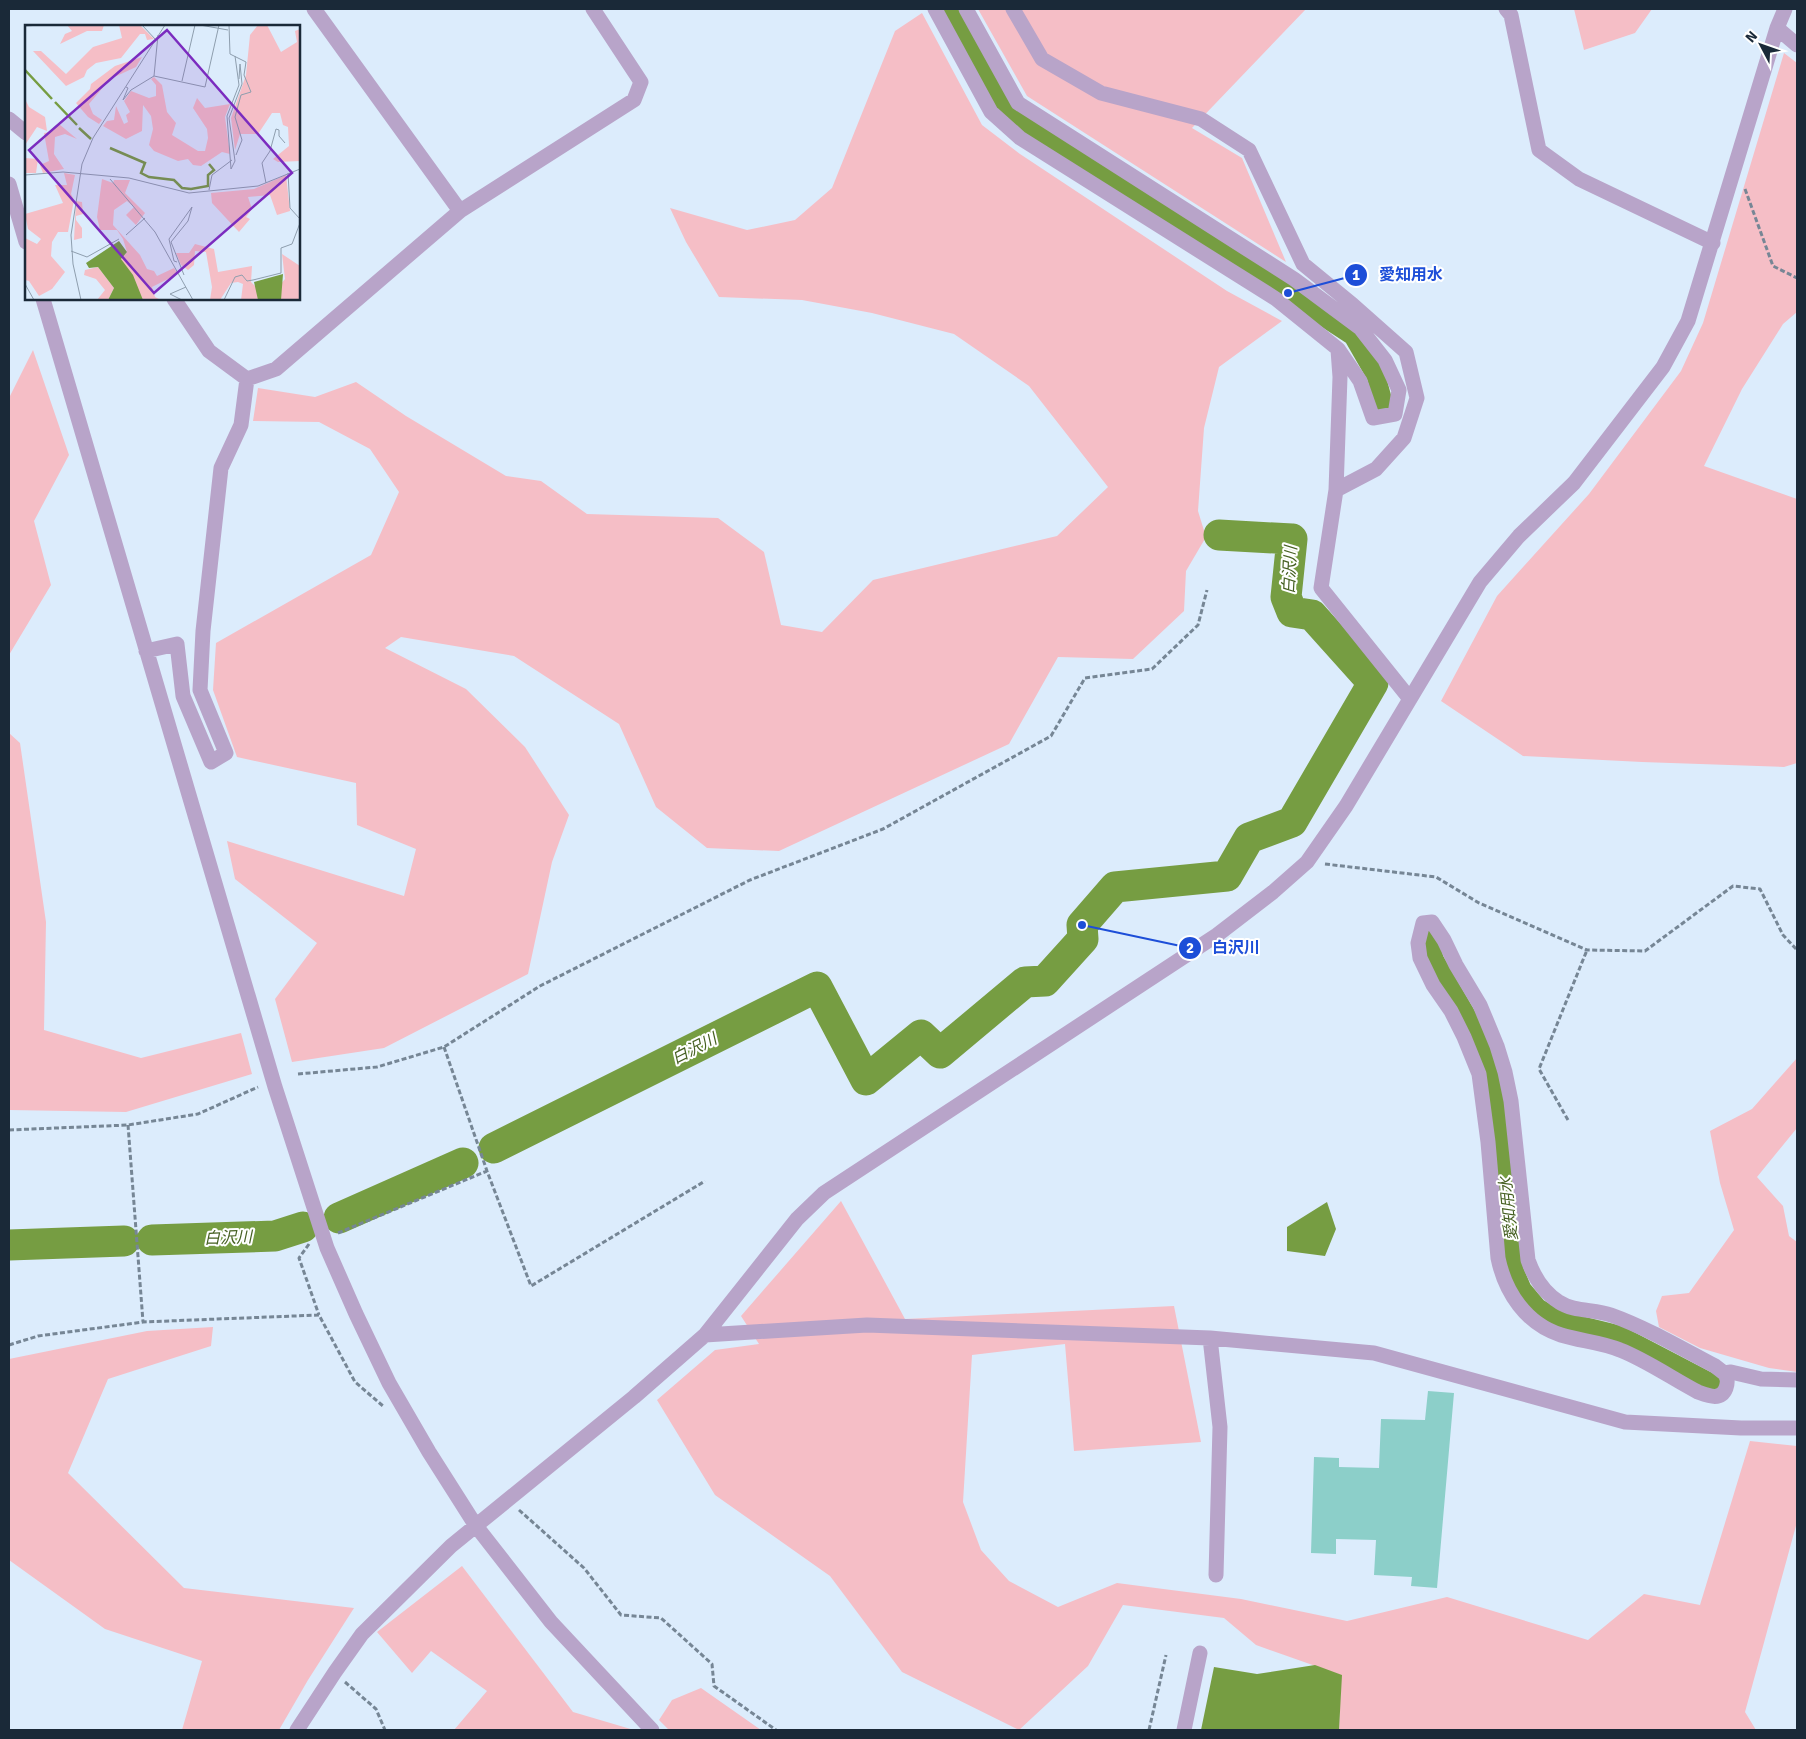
<svg xmlns="http://www.w3.org/2000/svg" width="1806" height="1739" viewBox="0 0 1806 1739" font-family="Signika,'Noto Sans JP',sans-serif">
  <rect width="100%" height="100%" fill="#dcecfc"/>
  <path fill="#f5bec6" d="M978 9H1306L1192 128 1242 158 1286 262 1027 96Z
    M1574 9H1652L1635 33 1584 50Z
    M922 13 982 125 1020 154 1227 291 1282 321 1219 367 1204 428 1198 511 1206 537 1186 571 1184 611 1133 659 1058 657 1009 744 779 851 707 848 656 807 619 724 514 656 401 637 385 648 466 689 525 747 569 815 552 862 528 974 384 1048 292 1062 275 999 317 943 235 879 227 841 404 896 416 849 357 825 356 783 237 757 213 690 216 643 371 555 399 492 370 449 319 422 253 421 258 388 315 397 356 382 406 416 506 476 541 481 587 514 718 518 764 552 781 625 822 632 873 580 1057 536 1108 487 1029 386 954 334 872 313 802 300 719 297 686 242 670 208 747 230 795 220 832 188 895 31Z
    M1784 53 1797 63V312L1783 324 1742 389 1704 466 1797 499V763L1784 767 1642 762 1523 756 1441 701 1497 596 1589 494 1681 371 1703 323Z
    M33 350 69 455 34 521 51 585 9 655V398Z
    M9 733 20 743 46 922 44 1030 141 1058 241 1033 252 1074 126 1112 9 1110Z
    M1797 1058V1128L1757 1177 1783 1206 1789 1236 1797 1242V1372L1769 1368 1700 1348 1659 1327 1656 1311 1662 1296 1689 1293 1734 1230 1720 1183 1710 1131 1752 1109Z
    M841 1201 905 1319 1174 1306 1201 1442 1074 1451 1065 1344 972 1355 963 1502 981 1550 1009 1581 1058 1607 1117 1583 1241 1599 1347 1621 1447 1597 1588 1640 1644 1594 1700 1605 1750 1441 1797 1446V1522L1745 1712 1756 1730H1339L1341 1675 1256 1645 1224 1618 1123 1605 1088 1666 1019 1730 902 1672 830 1576 715 1495 657 1400 715 1350 759 1344 741 1316Z
    M213 1327 211 1346 108 1379 68 1473 184 1588 354 1608 308 1680 279 1730H182L202 1661 105 1629 9 1560V1359L147 1331Z
    M462 1566 573 1712 634 1730H454L487 1691 431 1651 412 1673 377 1632Z
    M701 1688 761 1730H669L659 1720 672 1700Z"/>
  <path fill="#769d42" d="M1327 1202 1336 1229 1325 1256 1287 1251V1227Z
    M1315 1665 1342 1675 1339 1730H1201L1214 1667 1257 1674Z"/>
  <g fill="none" stroke-linecap="round" stroke-linejoin="round">
    <path stroke="#769d42" stroke-width="19" d="M951 9 1010 113 1353 336 1376 376 1385 409
      M1428 927 1434 959 1468 1018 1488 1062 1498 1114 1507 1219 1514 1270 1522 1289 1538 1308 1558 1320 1619 1335 1713 1384"/>
    <path stroke="#769d42" stroke-width="31" d="M494 1148 817 987 866 1080 921 1035 940 1053 1025 982 1045 981 1083 939 1082 925 1115 887 1227 876 1249 838 1292 822 1373 683 1312 615 1292 612 1286 597 1292 539 1219 535
      M339 1218 463 1163
      M152 1240 275 1236 303 1227
      M9 1245 124 1241"/>
  </g>
  <path fill="#8ccfc9" d="M1428 1391 1454 1393 1437 1588 1411 1586 1412 1577 1374 1575 1376 1540 1336 1539V1554L1311 1553 1314 1457 1339 1458V1467L1379 1468 1381 1419 1425 1420Z"/>
  <g fill="none" stroke-linecap="round" stroke-linejoin="round">
    <path stroke="#768695" stroke-width="3" stroke-dasharray="5 2.5" stroke-linecap="butt" d="M1745 189 1773 266 1797 278
      M1325 864 1436 877 1479 903 1587 950 1645 951 1733 886 1760 889 1783 935 1797 950
      M444 1047 487 1171 531 1286 705 1181
      M298 1074 377 1067 444 1047 540 986 750 880 883 829 1051 736 1085 678 1152 669 1198 625 1207 590
      M1568 1120 1539 1069 1587 950
      M128 1125 143 1322
      M9 1130 128 1125 198 1114 258 1087
      M338 1233 487 1171
      M309 1244 299 1258 319 1315
      M9 1345 38 1336 143 1322 319 1315 355 1382 383 1406
      M519 1510 584 1568 621 1615 661 1618 712 1664 714 1686 776 1730
      M345 1682 376 1709 385 1730
      M1149 1730 1166 1655"/>
    <path stroke="#b8a4c9" stroke-width="15" d="M314 9 460 211
      M935 9 991 112 1020 138 1276 299 1338 349 1360 381 1373 418 1395 414 1399 390 1385 360 1360 328 1294 279 1018 103 966 9
      M1013 9 1042 59 1101 93 1201 119 1249 150 1303 264 1353 305 1406 352 1417 398 1404 438 1376 469 1336 490
      M1506 9 1511 15 1539 150 1579 179 1713 243
      M1777 28 1797 45
      M9 119 26 133
      M9 184 26 242
      M43 299 275 1087 327 1248 356 1314 389 1383 429 1452 476 1526 551 1622 652 1730
      M174 299 209 351 247 379
      M1338 350 1340 377 1336 490 1321 588 1410 699
      M247 379 276 369 460 211 634 100 641 82 593 9
      M146 651 177 644 183 696 211 762 226 753 200 690 203 631 221 468 241 425 247 379
      M705 1335 867 1325 1210 1338 1374 1353 1625 1422 1741 1428H1797
      M1210 1338 1220 1427 1216 1575
      M1724 1373C1728 1378 1728 1382 1726 1388 1721 1401 1709 1396 1698 1392 1673 1379 1646 1360 1620 1350 1601 1342 1580 1341 1561 1335 1526 1324 1505 1292 1498 1258L1488 1142 1479 1074 1464 1037 1451 1011 1433 985 1420 958 1418 943 1423 923 1432 922 1444 940 1456 965 1480 1005 1497 1046 1505 1072 1511 1101 1528 1260C1534 1277 1543 1292 1559 1302 1574 1312 1594 1309 1611 1315 1647 1328 1681 1348 1715 1366L1724 1373 1731 1372 1761 1379 1797 1380
      M297 1730 335 1672 362 1634 451 1546 634 1397 705 1335 797 1219 824 1193 1217 935 1273 892 1307 862 1346 806 1480 582 1519 536 1574 483 1663 367 1688 321 1777 28 1785 9
      M1184 1730 1200 1653"/>
  </g>
  <g text-anchor="middle" stroke-width="4" stroke-linejoin="round" paint-order="stroke">
    <g font-size="16" font-style="italic" fill="#466022" stroke="#fff">
      <text transform="translate(1289 570) rotate(-87)" y="6">白沢川</text>
      <text transform="translate(694 1048) rotate(-27)" y="6">白沢川</text>
      <text transform="translate(1508 1209) rotate(-96)" y="6">愛知用水</text>
      <text transform="translate(228 1237) rotate(-2)" y="6">白沢川</text>
    </g>
  </g>
  <g transform="translate(25 25)">
    <rect width="275" height="275" fill="#dcecfc"/>
    <path d="M42 0H79L77 6H62L35 19 40 9 47 6ZM94 0H115L129 14 122 15 120 9H115L96 33 71 38 62 45 59 52 41 61 8 26H16L41 49 68 22 97 13ZM233 0H242L256 27 272 17 270 6 275 4V136L253 137 248 134 264 121 263 102 258 100 255 88H247L233 109H215L210 125 206 93 221 50 225 10ZM117 32 111 42 85 54 64 79 68 89 77 95 74 99 63 92 51 78 65 64 66 59 90 41ZM129 52 137 60 142 87 151 98 147 110 173 126H180L183 113 182 104 168 83 172 73 180 83 205 79 200 92 205 129 197 127 176 141 168 140 163 134 153 136 129 126 124 120 128 104 126 91 118 80 117 106 101 114 78 101 82 96 89 95 91 81 99 99 103 97 101 90 105 87 99 76 106 66 124 73 131 71V60L126 54ZM0 74 4 82 20 92 22 106 12 102 0 120ZM34 99 52 114 40 109 30 112 29 129 39 144 18 148 15 140 24 136 19 108 26 107ZM0 133 13 134 11 148H0ZM39 148 50 150 46 169 49 175 43 207H33L27 217 26 231 40 247 27 264 14 271 4 256 0 255V213L12 219 16 214 3 204 0 189 38 178 30 160H42ZM261 150 265 186 252 190 245 170 223 172 227 184 221 192 225 194 214 207 187 178 186 168 229 164ZM77 154 88 158 89 155H105L100 168 120 188 111 200 101 190 109 182 102 176 89 185 88 200 115 230 122 244 129 246 132 251 149 243 153 249 127 262 130 272 136 275H118L96 234 102 227 98 214 92 205H75L72 192ZM51 176 57 177 58 189 51 191V195L57 203V213L49 215ZM170 219 189 224 193 247 227 241 226 257 232 263 233 275H216L218 259 213 257 206 258 195 275H185L187 262 181 227 170 226 169 240 163 245 156 240 151 228H164ZM257 229 275 241V275L255 274V260L260 254ZM73 242 89 263 83 275H72L80 265 71 254 59 250 60 245Z" fill="#f5bec6"/>
    <path d="M94 216 102 227 96 234 108 250 118 275H83L89 263 73 242 64 243 61 238ZM258 249 256 275H233L229 257Z" fill="#769d42"/>
    <path fill="none" stroke="#769d42" stroke-width="2.5" d="M0 45 27 74M30 77 52 100M54 103 66 114M85 123 120 138 116 148 124 152 149 155 157 163 166 164 183 161V150L189 145 184 139"/>
    <path fill="none" stroke="#8e9eae" stroke-width="1" d="M117 0 131 15M175 0 203 5M204 0 205 29 221 37 219 50 226 67 216 70 210 92 217 115 211 130M0 1 15 0M210 31 214 60 202 91 206 144 210 136 204 93 217 59 215 39 214 54M129 51 133 10M157 56 170 0M101 62 103 63 98 75 106 65 129 51 180 62 194 0M263 148 265 183 275 194M0 150 38 147 104 153 164 168 233 161 275 144M85 154 130 207 168 275M241 158 237 138 245 126 251 104 254 105V111L260 118M184 165 187 150 207 135M101 210 120 193M46 226 62 232 94 214M152 237 149 236 144 214 167 182 163 196 146 217 159 250M0 259 9 275M56 275 48 239 46 210 57 139 68 113 140 0M157 275 145 269 161 262M199 275 210 252 217 250 222 256 228 255 256 248V223L267 219 275 198"/>
    <path fill="#7b2cbf" fill-opacity="0.15" stroke="#7b2cbf" stroke-width="2.5" d="M142 5 267 148 129 268 4 125Z"/>
    <rect width="275" height="275" fill="none" stroke="#1a2938" stroke-width="2.5"/>
  </g>
  <path fill="none" stroke="#1d4ed8" stroke-width="2" d="M1288 293L1356 275M1082 925L1190 948"/>
  <g fill="#1d4ed8" stroke="#fff" stroke-width="2">
    <circle cx="1288" cy="293" r="5"/>
    <circle cx="1082" cy="925" r="5"/>
    <circle cx="1356" cy="275" r="12"/>
    <circle cx="1190" cy="948" r="12"/>
  </g>
  <g font-size="15" text-anchor="middle" font-weight="bold" fill="#fff">
    <text x="1356" y="280">1</text>
    <text x="1190" y="953">2</text>
  </g>
  <g font-size="16" text-anchor="middle" font-weight="bold" fill="#1d4ed8" stroke="#fff" stroke-width="4" stroke-linejoin="round" paint-order="stroke">
    <text x="1411" y="280">愛知用水</text>
    <text x="1236" y="953">白沢川</text>
  </g>
  <rect width="1806" height="1739" fill="none" stroke="#1a2938" stroke-width="20"/>
  <g transform="translate(1761 45) rotate(311)" stroke="#ffffff" stroke-width="4" paint-order="stroke">
  <path d="M0-4L9 19L0 12L-9 19Z" fill="#1a2938"/>
  <text y="-8" font-size="14" font-weight="bold" text-anchor="middle" fill="#1a2938">N</text>
  </g>
</svg>
